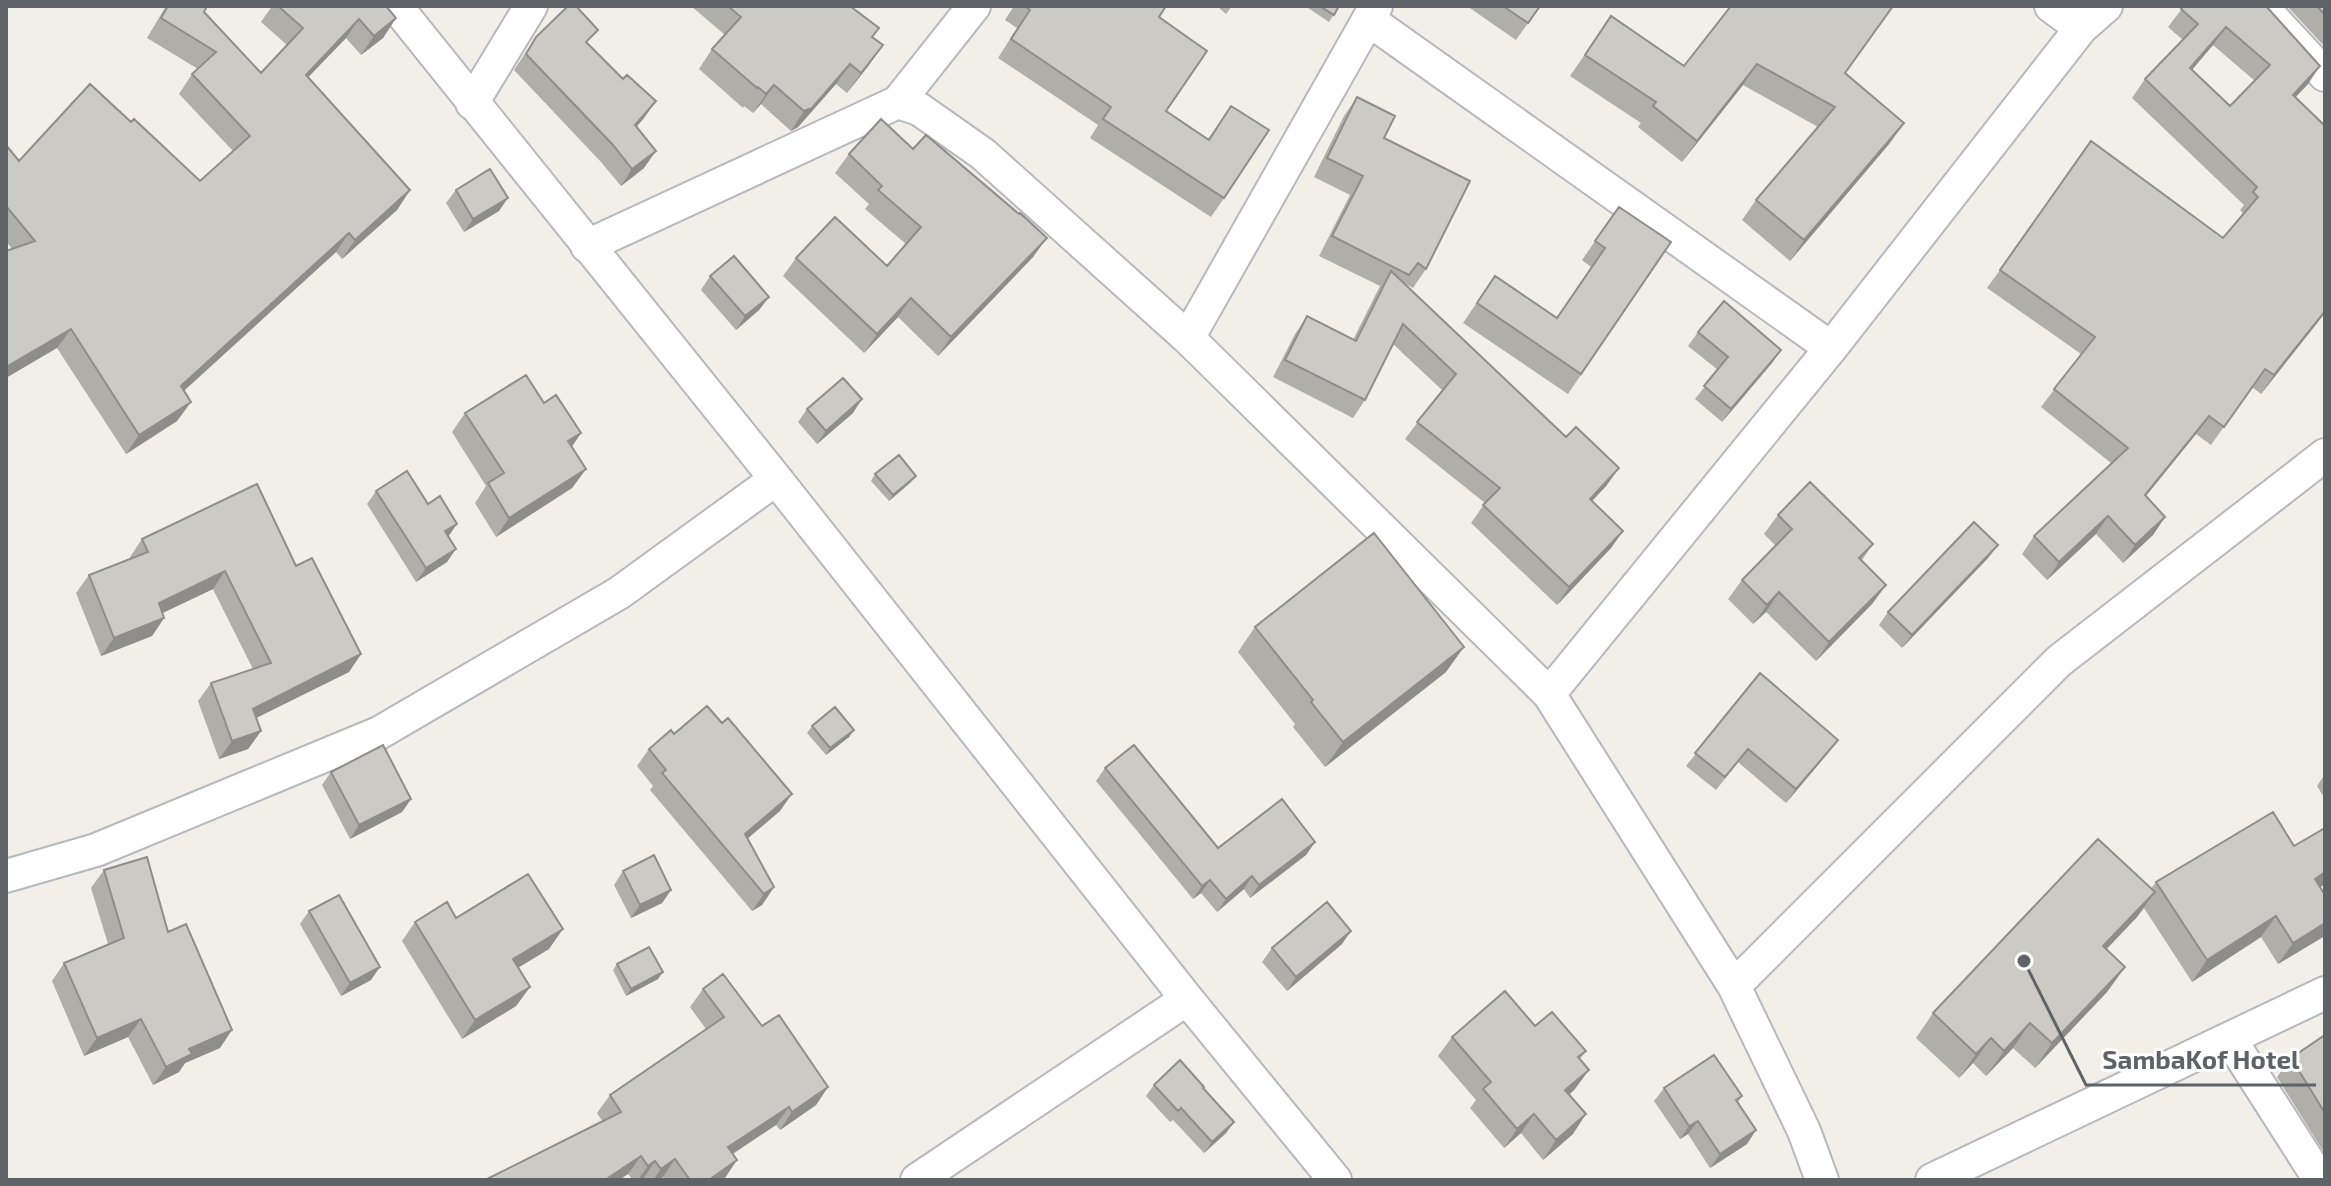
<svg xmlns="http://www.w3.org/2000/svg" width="2331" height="1186" viewBox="0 0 2331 1186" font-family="'Exo 2',sans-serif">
  <rect width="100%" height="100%" fill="#f1efe8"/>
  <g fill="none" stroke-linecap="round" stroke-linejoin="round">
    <defs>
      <path id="minor" d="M396 6 776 479 1187 999 1335 1180
        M2051 6 2081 28
        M2261 6 2325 75
        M1369 20 1831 348
        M898 102 919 109 983 154 1188 338 1549 694 1734 986 1804 1131 1822 1180
        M472 103 531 6
        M587 246 898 102 974 6
        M1188 338 1376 6
        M1549 694 1831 348 2081 28 2106 6
        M6 876 96 850 379 733 619 593 776 479
        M1734 986 2059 661 2325 455
        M2230 1039 2320 1180
        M917 1180 1187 999
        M1932 1180 2325 993"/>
    </defs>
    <use href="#minor" stroke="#b5b8bc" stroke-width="36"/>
    <use href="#minor" stroke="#fff" stroke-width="32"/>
  </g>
  <path fill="#afaea9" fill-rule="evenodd" d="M166 6H207L204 12 261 73 287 45 261 22 272 6H386L396 18 383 38 361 55 346 38 308 77 410 190 397 210 342 259 336 252 184 391 191 402 177 421 126 454 57 348 12 249 6 241V145L19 161 131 122 200 181 233 151 179 94 192 74 198 69 147 38Z
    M691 6H850L872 37 869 65 847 93 836 84 798 127 791 131 761 104 753 113 744 106 743 108 699 69 712 49 725 35Z
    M1014 6H1166L1159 17 1166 111 1208 139 1231 106 1224 198 1211 217 1090 138 1098 125 998 58 1017 28 1005 20Z
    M1217 6H1232L1226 14Z
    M1305 6H1339L1329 22Z
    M1467 6H1540L1516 40Z
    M1731 6 1845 73 1904 123 1889 144 1790 261 1742 220 1756 200 1818 127 1743 85 1682 162 1638 127 1641 123 1570 76 1611 16 1684 66Z
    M2184 6H2266L2308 84 2295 98 2325 126V313L2261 394 2252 387 2211 445 2196 434 2146 496 2165 517 2153 535 2123 563 2096 534 2047 580 2022 554 2034 536 2111 463 2041 407 2081 354 1987 288 2000 270 2223 238 2243 213 2240 210 2244 205 2132 98 2145 79 2183 40 2168 27ZM2213 45 2255 81 2230 106 2192 70Z
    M2287 6H2325V47Z
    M536 37 588 44 644 118 637 126 644 168 621 186 601 162 514 70Z
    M1357 97 1384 138 1426 269 1413 288 1404 283 1607 485 1592 501 1623 531 1611 548 1557 605 1471 523 1485 503 1405 439 1442 390 1393 344 1365 400 1353 418 1273 377 1295 334 1307 316 1353 340 1380 286 1319 256 1350 195 1314 177 1344 116Z
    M913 149 1033 257 938 356 898 317 864 353 783 276 796 258 887 266 906 244 865 209 869 204 835 173 849 154Z
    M456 190 499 211 464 232 446 203Z
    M1619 207 1671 242 1568 394 1463 323 1495 276 1557 318 1591 267 1582 260Z
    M710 276 769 297 759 310 736 330 701 290Z
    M1698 332 1781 350 1772 363 1722 422 1695 399 1718 370 1688 346Z
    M544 403 581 433 572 447 586 469 572 488 496 537 475 503 486 486 452 432 465 413Z
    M807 409 853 413 817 444 798 422Z
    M875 474 911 482 889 501 871 481Z
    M376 491 448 536 447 562 416 582 367 504Z
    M1778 515 1873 544 1862 560 1886 585 1872 604 1816 661 1766 612 1753 624 1728 599 1742 580 1776 546 1764 534Z
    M142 539 296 566 361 654 349 672 256 718 261 731 248 749 219 759 198 701 211 683 253 669 213 589 162 613 164 618 152 636 101 656 76 593 89 575 131 559 130 557Z
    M1998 545 1988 558 1902 648 1879 625 1888 612Z
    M1255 627 1446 672 1325 767 1293 727 1295 724 1238 652Z
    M1760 673 1828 753 1786 803 1738 762 1716 790 1686 766Z
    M812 726 854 730 849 737 826 755 807 733Z
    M674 734 780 811 748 838 774 887 762 905 752 911 650 790 653 786 637 766 649 749Z
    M1105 768 1218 848 1315 842 1306 855 1250 898 1244 889 1217 912 1201 893 1193 899 1096 781Z
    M331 772 411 799 402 812 350 839 322 785Z
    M2325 774V799L2317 786Z
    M2325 828V884L2320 887 2325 895V934L2323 937 2278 964 2261 937 2192 982 2144 908 2137 917 2106 950 2125 967 2107 992 2035 1068 2013 1048 1986 1076 1973 1063 1959 1078 1916 1038 1933 1013 2151 889 2156 882 2294 846Z
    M104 870 168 932 220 1048 185 1063 179 1072 153 1085 128 1037 84 1056 52 981 64 963 108 944 91 888Z
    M623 871 671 890 662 903 631 918 614 885Z
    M309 911 371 980 341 996 300 924Z
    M456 918 549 949 518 968 530 987 516 1006 462 1039 402 941 415 922Z
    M1342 944 1287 991 1262 962 1272 948Z
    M617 964 658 979 626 996 613 970Z
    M703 989 762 1026 828 1087 816 1105 780 1130 776 1125 733 1154 725 1178 722 1180H665L663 1177 659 1180H644L643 1179 641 1180H633L628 1174 619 1180H485L603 1122 597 1113 610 1095 706 1029 690 1007Z
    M1535 1026 1586 1051 1580 1059 1575 1089 1569 1095 1573 1134 1543 1160 1521 1133 1504 1148 1470 1108 1476 1100 1438 1056 1452 1037Z
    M2325 1035V1154L2277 1077 2291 1058Z
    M1154 1085 1203 1089 1234 1122 1226 1133 1204 1153 1173 1120 1170 1122 1146 1096Z
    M1664 1088 1742 1096 1738 1102 1756 1130 1747 1144 1710 1168 1688 1134 1680 1139 1654 1101Z"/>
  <path fill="#8f8d8a" d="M396 18 383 38 361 55 374 36Z
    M359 19 346 38 292 94 306 75Z
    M2226 27 2213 45 2178 86 2190 68Z
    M883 45 869 65 847 93 861 73Z
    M850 64 836 84 798 127 791 131 804 111Z
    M1757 64 1743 85 1682 162 1697 141Z
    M2320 66 2308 84 2280 113 2293 95Z
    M774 85 761 104 753 113 766 94Z
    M656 101 644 118 624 141 635 125Z
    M1904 123 1889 144 1790 261 1804 240Z
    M656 151 644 168 621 186 632 169Z
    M410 190 397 210 342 259 355 240Z
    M508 198 499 211 464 232 473 219Z
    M349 233 336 252 167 406 181 386Z
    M1047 238 1033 257 938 356 951 337Z
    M769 297 759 310 736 330 745 316Z
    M911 298 898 317 864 353 877 334Z
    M2325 311V313L2261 394 2274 375Z
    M71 329 57 348 6 378V367Z
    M1781 350 1772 363 1722 422 1731 409Z
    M862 399 853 413 817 444 826 431Z
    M191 402 177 421 126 454 139 435Z
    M2209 416 2196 434 2132 513 2145 495Z
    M581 433 567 453 568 441Z
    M1619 468 1607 485 1578 516 1590 499Z
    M586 469 572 488 496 537 509 518Z
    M916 476 911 482 889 501 893 495Z
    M2108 516 2096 534 2047 580 2059 562Z
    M2165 517 2153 535 2123 563 2135 545Z
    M457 524 448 537 445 531Z
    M1623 531 1611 548 1557 605 1569 587Z
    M1998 545 1988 558 1902 648 1912 635Z
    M456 549 447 562 416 582 426 568Z
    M225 571 213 589 146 621 159 603Z
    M1886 585 1872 604 1816 661 1829 642Z
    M1779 592 1766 612 1753 624 1767 605Z
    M164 618 152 636 101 656 114 638Z
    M1464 647 1446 672 1325 767 1343 742Z
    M361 654 349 672 240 726 253 709Z
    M854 730 849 737 826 755 830 748Z
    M261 731 248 749 219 759 232 741Z
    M1838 740 1828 753 1786 803 1796 789Z
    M792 794 780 811 733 851 745 834Z
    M411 799 402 812 350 839 359 825Z
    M1315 842 1306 855 1250 898 1259 885Z
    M2325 872V884L2300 900 2315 879Z
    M1252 876 1244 889 1217 912 1226 899Z
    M1210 880 1201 893 1193 899 1202 886Z
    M774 887 762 905 752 911 764 894Z
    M671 890 662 903 631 918 640 905Z
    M2155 892 2137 917 2085 971 2103 946Z
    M2276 916 2261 937 2192 982 2207 960Z
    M2325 923V934L2323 937 2278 964 2293 943Z
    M563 929 549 949 499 979 513 959Z
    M1351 931 1342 944 1287 991 1296 977Z
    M380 967 371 980 341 996 350 983Z
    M2125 967 2107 992 2035 1068 2052 1043Z
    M663 972 658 979 626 996 631 989Z
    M530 987 516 1006 462 1039 475 1020Z
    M141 1019 128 1037 84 1056 97 1038Z
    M2030 1023 2013 1048 1986 1076 2004 1051Z
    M232 1030 220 1048 185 1063 179 1072 153 1085 166 1067 189 1049Z
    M1991 1038 1973 1063 1959 1078 1976 1054Z
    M1589 1070 1575 1089 1552 1110 1565 1090Z
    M828 1087 816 1105 780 1130 792 1112Z
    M789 1107 776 1125 715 1165 728 1147Z
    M1534 1114 1521 1133 1504 1148 1517 1129Z
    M1586 1114 1573 1134 1543 1160 1556 1140Z
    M1698 1121 1688 1134 1680 1139 1689 1126Z
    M1234 1122 1226 1133 1204 1153 1212 1142Z
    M1756 1130 1747 1144 1710 1168 1720 1154Z
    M641 1156 628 1174 619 1180H605Z
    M675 1159 663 1177 659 1180H653L661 1169Z
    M737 1160 725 1178 722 1180H709Z
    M655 1161 643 1179 638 1180 648 1166Z"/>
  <path fill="#cccac5" stroke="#8f8d8a" stroke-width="2" fill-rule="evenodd" d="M168 6H207L204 12 261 73 303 28 278 6H386L396 18 374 36 359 19 306 75 410 190 355 240 349 233 181 386 191 402 139 435 71 329 6 367V251L35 241 6 206V145L19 161 90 84 131 122 134 119 200 181 250 136 192 74 216 52 161 18Z
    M568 6H576L598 30 586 42 623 79 627 75 656 101 635 125 656 151 632 169 613 145 526 54 536 37Z
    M728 6H850L879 28 872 37 883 45 861 73 850 64 812 108 804 111 774 85 766 94 758 87 757 88 712 49 741 17Z
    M1025 6H1166L1159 17 1207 51 1166 111 1209 140 1231 106 1269 130 1224 198 1103 119 1111 107 1011 39 1030 10Z
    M1320 6H1339L1334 15Z
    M1503 6H1540L1528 23Z
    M1731 6H1893L1845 73 1904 123 1804 240 1756 200 1835 107 1757 64 1697 141 1653 106 1656 102 1585 55 1611 16 1684 66Z
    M2184 6H2266L2320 66 2293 95 2325 126V311L2274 375 2265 369 2224 427 2209 416 2145 495 2165 517 2135 545 2108 516 2059 562 2034 536 2128 448 2054 389 2095 337 2000 270 2091 141 2223 238 2258 197 2253 192 2257 187 2145 79 2198 24 2181 9ZM2226 27 2270 65 2230 106 2190 68Z
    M2317 6H2325V15Z
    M1357 97 1395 116 1384 138 1470 181 1426 269 1418 263 1409 275 1332 236 1363 176 1327 158Z
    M881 119 913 149 926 135 1019 214 1020 213 1047 238 951 337 911 298 877 334 796 258 835 217 887 266 921 227 878 190 882 186 849 154Z
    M490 169 508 198 473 219 456 190Z
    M1619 207 1671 242 1581 374 1477 303 1495 276 1557 318 1605 248 1595 241Z
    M734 256 769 297 745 316 710 276Z
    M1391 271 1566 437 1576 427 1619 468 1590 499 1623 531 1569 587 1483 505 1500 488 1417 422 1456 374 1403 324 1365 400 1285 360 1307 316 1356 341Z
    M1724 301 1781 350 1731 409 1704 386 1728 357 1698 332Z
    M526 375 544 403 556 395 581 433 568 441 586 469 509 518 488 483 504 473 465 413Z
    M843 378 862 399 826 431 807 409Z
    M899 455 916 476 893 495 875 474Z
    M407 471 428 504 440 496 457 524 445 531 456 549 426 568 376 491Z
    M1810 482 1873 544 1859 558 1886 585 1829 642 1779 592 1767 605 1742 580 1792 529 1778 515Z
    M257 484 296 566 312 558 361 654 253 709 261 731 232 741 211 683 271 663 225 571 159 603 164 618 114 638 89 575 148 552 142 539Z
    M1974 522 1998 545 1912 635 1888 612Z
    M1374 533 1464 647 1343 742 1311 702 1313 700 1255 627Z
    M1760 673 1838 740 1796 789 1748 749 1725 777 1695 753Z
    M707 706 722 723 728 718 792 794 745 834 774 887 764 894 662 773 666 770 649 749 671 730 674 734Z
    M835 707 854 730 830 748 812 726Z
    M383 745 411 799 359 825 331 772Z
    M1134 745 1218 848 1282 799 1315 842 1259 885 1252 876 1226 899 1210 880 1202 886 1105 768Z
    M2273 812 2294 846 2325 828V872L2315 879 2325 895V923L2293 943 2276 916 2207 960 2156 882Z
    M2098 839 2155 892 2103 946 2125 967 2052 1043 2030 1023 2004 1051 1991 1038 1976 1054 1933 1013Z
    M654 855 671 890 640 905 623 871Z
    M147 857 168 932 186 924 232 1030 189 1049 192 1054 166 1067 141 1019 97 1038 64 963 124 938 104 870Z
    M528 874 563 929 513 959 530 987 475 1020 415 922 447 902 456 918Z
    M339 895 380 967 350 983 309 911Z
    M1327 902 1351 931 1296 977 1272 948Z
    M649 947 663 972 631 989 617 964Z
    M723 974 762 1026 779 1015 828 1087 792 1112 789 1107 728 1147 737 1160 709 1180H690L675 1159 661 1169 655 1161 648 1166 641 1156 605 1180H485L621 1112 610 1095 724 1017 703 989Z
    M1505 991 1535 1026 1552 1012 1586 1051 1578 1057 1589 1070 1565 1090 1586 1114 1556 1140 1534 1114 1517 1129 1483 1089 1491 1082 1452 1037Z
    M2325 1035V1113L2291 1058Z
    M1714 1055 1742 1096 1736 1100 1756 1130 1720 1154 1698 1121 1689 1126 1664 1088Z
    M1180 1060 1204 1087 1203 1088 1234 1122 1212 1142 1181 1108 1178 1111 1154 1085Z"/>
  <path fill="none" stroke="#5f6368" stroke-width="3" d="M2024 961L2086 1085H2316"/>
  <circle fill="#5f6368" stroke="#fff" stroke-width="3" cx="2024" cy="961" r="8"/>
  <g font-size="26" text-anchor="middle" font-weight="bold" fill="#5f6368" stroke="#fff" stroke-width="6" stroke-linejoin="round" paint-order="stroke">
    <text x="2201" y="1069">SambaKof Hotel</text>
  </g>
  <rect width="2331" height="1186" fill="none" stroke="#5f6368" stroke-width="16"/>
</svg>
